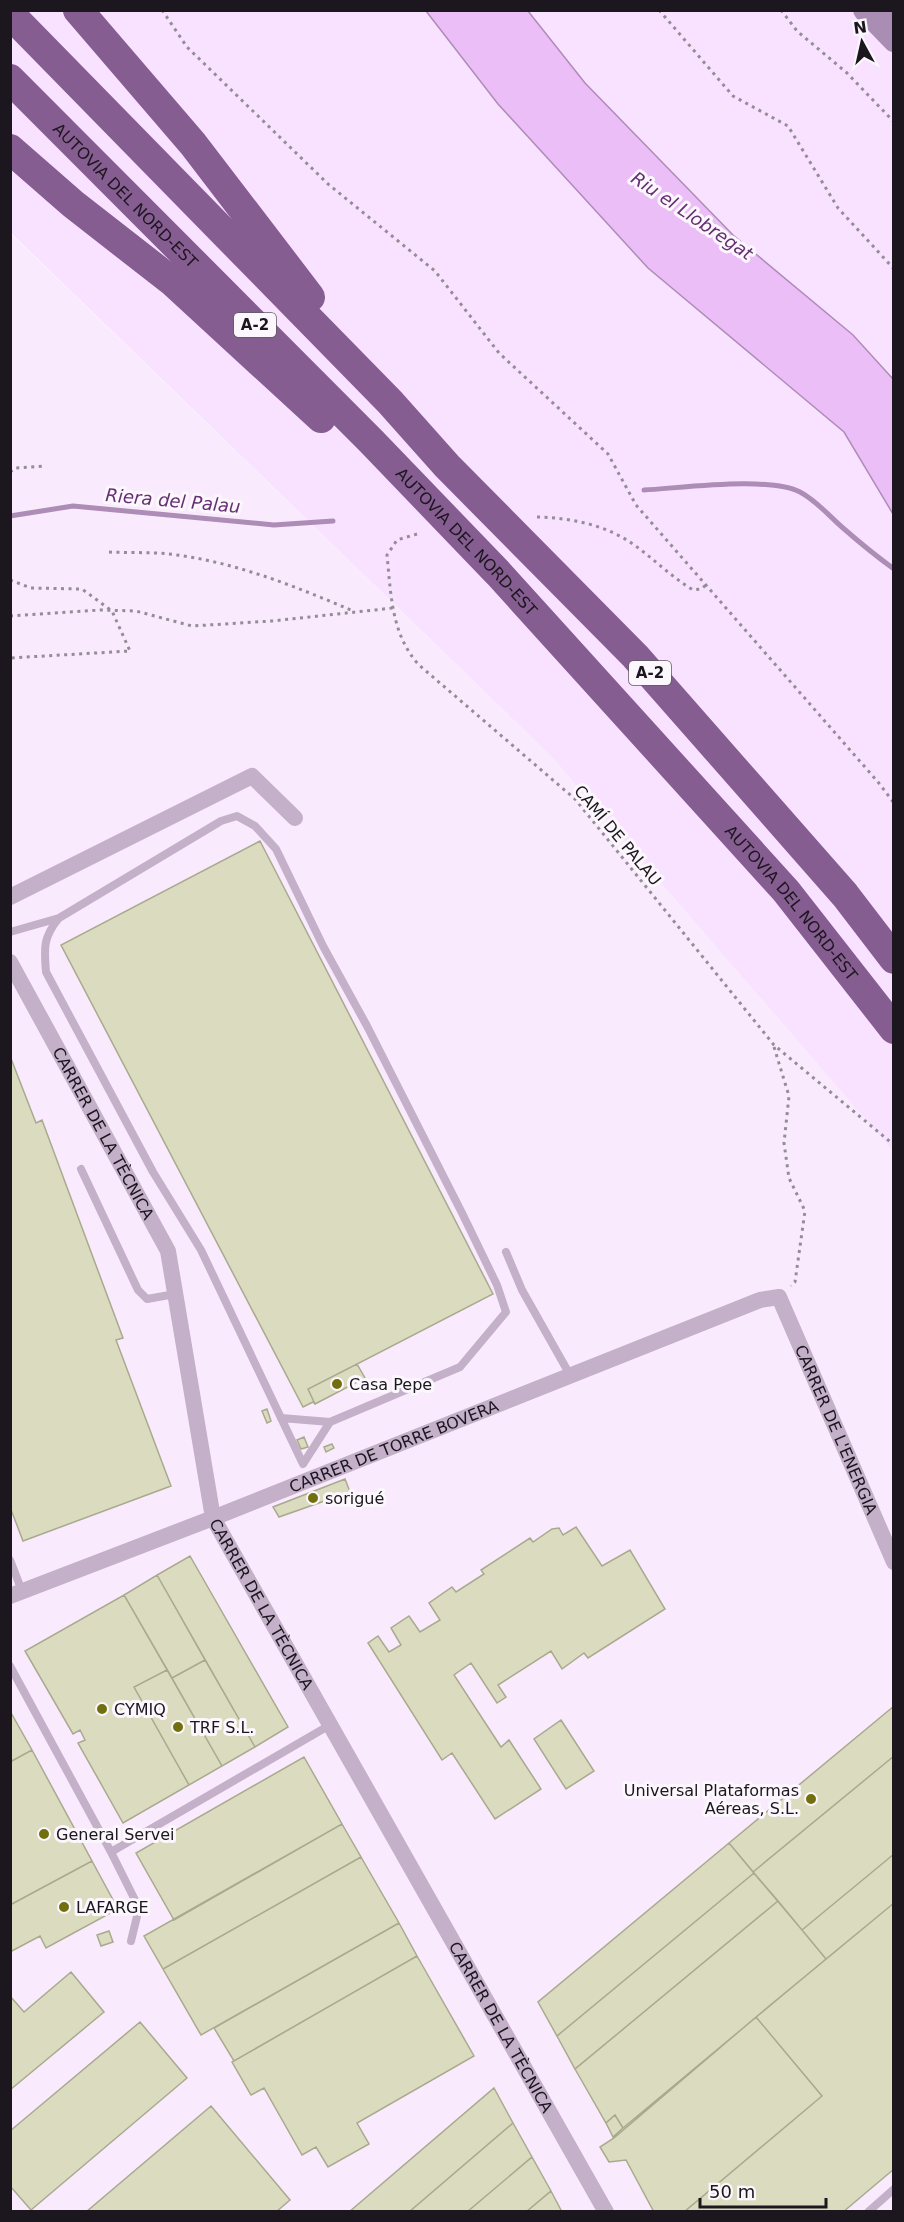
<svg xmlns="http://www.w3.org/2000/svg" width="904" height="2222" viewBox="0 0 904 2222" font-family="'DejaVu Sans',sans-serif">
  <rect width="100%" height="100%" fill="#fbf7fc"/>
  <path fill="#f9ebfd" d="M10 233 552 757 893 1151V2211H11Z"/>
  <path fill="#f8e2ff" d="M10 11H426L498 104 648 268 844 432 893 514V1151L552 757 11 233Z
    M528 11H893V379L853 335 733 235 585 83Z"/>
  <path fill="#ebbef7" stroke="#ad8cb6" stroke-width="1.5" d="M426 11H528L585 83 733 235 853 335 893 379V514L844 432 648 268 498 104Z"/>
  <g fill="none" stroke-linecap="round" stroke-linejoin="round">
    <path stroke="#ad8cb6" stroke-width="5" d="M644 490C682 488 769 476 800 492 817 501 829 516 843 528 859 542 876 556 894 569
      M10 516 73 506 274 525 333 521"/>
  </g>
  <path fill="#dbdbbf" stroke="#a9a98f" stroke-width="1.5" d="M260 841 493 1294 357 1364 365 1378 315 1404 313 1402 303 1407 61 945Z
    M10 1056 36 1123 42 1120 123 1338 116 1340 171 1486 23 1541 10 1507Z
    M357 1364 365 1378 315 1404 308 1389Z
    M267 1409 271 1421 267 1423 262 1411Z
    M304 1437 308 1447 301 1449 297 1440Z
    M332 1444 334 1448 326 1452 324 1447Z
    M345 1479 350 1492 279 1517 273 1507Z
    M576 1527 602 1566 630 1550 665 1609 588 1658 584 1653 562 1669 551 1651 498 1685 506 1697 497 1703 471 1663 454 1675 501 1747 509 1740 541 1789 495 1819 452 1753 442 1760 368 1643 378 1636 389 1652 401 1645 391 1628 409 1616 420 1632 440 1620 429 1603 452 1587 456 1592 484 1574 481 1570 530 1538 533 1542 552 1529 559 1528 563 1535Z
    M190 1556 288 1727 255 1747 157 1575Z
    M157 1575 205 1660 172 1678 124 1595Z
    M124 1595 167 1670 134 1687 189 1785 123 1823 78 1743 85 1740 80 1730 73 1734 25 1651Z
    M205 1660 255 1747 222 1766 172 1678Z
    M167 1670 222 1766 189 1785 134 1687Z
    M894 1706V1756L753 1872 729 1843Z
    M10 1711 32 1750 10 1762Z
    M561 1720 594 1771 566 1789 534 1739Z
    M32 1750 92 1861 10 1905V1762Z
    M894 1756V1854L802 1930 753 1872Z
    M304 1757 342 1824 174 1920 136 1853Z
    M342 1824 361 1857 163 1969 144 1936Z
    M729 1843 754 1873 557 2036 538 2002Z
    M894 1854V1903L826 1959 802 1930Z
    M361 1857 399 1923 201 2035 163 1969Z
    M92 1861 118 1909 46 1948 40 1936 10 1952V1905Z
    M754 1873 778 1901 575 2069 557 2036Z
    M778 1901 826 1959 623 2128 615 2115 606 2123 575 2069Z
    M894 1903V2169L843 2212H684L822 2096 756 2017Z
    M399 1923 417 1956 234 2061 214 2028Z
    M109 1931 113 1942 101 1946 97 1935Z
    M417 1956 474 2056 357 2123 369 2144 328 2167 316 2147 302 2155 264 2088 251 2095 232 2062Z
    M71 1972 104 2012 10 2090V1996L24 2012Z
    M756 2017 822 2096 684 2212H654L626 2160 609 2162 600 2147 614 2138Z
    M140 2022 187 2078 31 2210 10 2186V2131Z
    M494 2088 513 2123 409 2212H349Z
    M211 2106 290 2200 276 2212H86Z
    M615 2115 623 2128 613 2137 606 2123Z
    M513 2123 532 2157 467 2212H409Z
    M532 2157 551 2191 526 2212H467Z
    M551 2191 562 2212H526Z"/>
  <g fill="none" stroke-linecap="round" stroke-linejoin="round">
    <path stroke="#938e95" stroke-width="3" stroke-dasharray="3 4.5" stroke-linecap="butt" d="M162 10 187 47 328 184 435 271 499 353 608 454 636 505 878 782 894 803
      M659 10 733 96 788 126 838 208 894 269
      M781 10 797 31 847 73 894 122
      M10 472 16 468 46 466
      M537 517C570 518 602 524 630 542 652 557 670 576 693 590L701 589 706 585
      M417 534 397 540 387 555C391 594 391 634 419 665L575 799 774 1045 894 1145
      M109 552C129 553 150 552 169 554 232 561 295 586 353 611
      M10 580 31 588 82 589 112 611 130 651 10 658
      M10 616 101 610 136 611 192 626 272 621 393 608
      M774 1047 789 1096 784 1143 789 1178 805 1211 795 1282 791 1286"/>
    <path stroke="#c4b0c9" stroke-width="8" d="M10 932 59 918
      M81 1169 138 1290 147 1299 175 1294
      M506 1252 522 1290 570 1375
      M281 1418 330 1422 460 1367 506 1312 497 1285 462 1213 367 1026 323 946 276 849 255 826 237 816 221 821 59 918C43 937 44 948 46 972L153 1172 201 1250 303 1464 330 1422
      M10 1560 22 1591
      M10 1666 111 1852 139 1908 131 1941
      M111 1852 330 1725
      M868 2212 894 2189"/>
    <g stroke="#c4b0c9" stroke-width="16">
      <path d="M10 897 252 776 295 818"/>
      <path id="s1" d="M10 962 168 1251 213 1518 606 2212"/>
      <path id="s2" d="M10 1596 213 1518 760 1300 779 1297 894 1562"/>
    </g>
    <path stroke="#aa8db2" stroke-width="22" d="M864 10 894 41
      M892 10 894 12"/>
    <g stroke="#855d91" stroke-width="30">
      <path d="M78 10 193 144 310 297"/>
      <path d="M10 14 390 402 447 466 635 656 845 895 894 959"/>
      <path id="s3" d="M10 79 371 441 498 573 786 891 894 1029"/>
      <path d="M10 149 73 204 173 282 321 418"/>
    </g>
  </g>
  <g fill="#726f0f" stroke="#fbf7fc" stroke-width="2">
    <circle cx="337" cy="1384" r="6"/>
    <circle cx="313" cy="1498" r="6"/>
    <circle cx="102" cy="1709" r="6"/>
    <circle cx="178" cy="1727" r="6"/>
    <circle cx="811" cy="1799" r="6"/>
    <circle cx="44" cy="1834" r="6"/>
    <circle cx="64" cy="1907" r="6"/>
  </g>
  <g text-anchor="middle" stroke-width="6" stroke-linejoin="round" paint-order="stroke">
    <g fill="#fbf7fc" stroke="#5f5a61" stroke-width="1.5">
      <rect x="234" y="313" width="42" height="24" rx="4.5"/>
      <rect x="629" y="661" width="42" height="24" rx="4.5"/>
    </g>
    <g font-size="15" font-weight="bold" fill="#1c161e">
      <text x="255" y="330">A-2</text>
      <text x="650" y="678">A-2</text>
    </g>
    <g font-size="16" fill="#1c161e" stroke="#fbf7fc">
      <text dy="6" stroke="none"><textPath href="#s3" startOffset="164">AUTOVIA DEL NORD-EST</textPath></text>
      <text dy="6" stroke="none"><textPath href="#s3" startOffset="650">AUTOVIA DEL NORD-EST</textPath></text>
      <text transform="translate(618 835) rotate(50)" y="6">CAMÍ DE PALAU</text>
      <text dy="6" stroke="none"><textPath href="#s3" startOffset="1136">AUTOVIA DEL NORD-EST</textPath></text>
      <text dy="6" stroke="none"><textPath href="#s1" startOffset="195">CARRER DE LA TÈCNICA</textPath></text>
      <text dy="6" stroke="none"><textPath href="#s2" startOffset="970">CARRER DE L'ENERGIA</textPath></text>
      <text dy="6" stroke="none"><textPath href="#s2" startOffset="412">CARRER DE TORRE BOVERA</textPath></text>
      <text dy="6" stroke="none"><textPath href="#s1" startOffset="699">CARRER DE LA TÈCNICA</textPath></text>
      <text dy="6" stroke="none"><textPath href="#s1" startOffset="1185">CARRER DE LA TÈCNICA</textPath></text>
    </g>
    <g font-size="16" fill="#1c161e" stroke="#fbf7fc" text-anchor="start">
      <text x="349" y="1390">Casa Pepe</text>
      <text x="325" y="1504">sorigué</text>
      <text x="114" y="1715">CYMIQ</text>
      <text x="190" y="1733">TRF S.L.</text>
      <text x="799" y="1796" text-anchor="end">Universal Plataformas<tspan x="799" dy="18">Aéreas, S.L.</tspan></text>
      <text x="56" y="1840">General Servei</text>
      <text x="76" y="1913">LAFARGE</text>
    </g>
    <g font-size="18" font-style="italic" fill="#652f73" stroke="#fbf7fc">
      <text transform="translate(692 216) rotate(34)" y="6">Riu el Llobregat</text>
      <text transform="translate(173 501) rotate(5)" y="6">Riera del Palau</text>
    </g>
  </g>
  <rect width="904" height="2222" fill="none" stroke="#1c161e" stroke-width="24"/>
  <g transform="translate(862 42) rotate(352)" stroke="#fbf7fc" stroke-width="4.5" paint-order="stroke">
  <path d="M0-4.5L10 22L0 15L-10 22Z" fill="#1c161e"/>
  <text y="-9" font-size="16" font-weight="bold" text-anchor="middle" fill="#1c161e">N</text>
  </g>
  <path d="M700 2198v9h126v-9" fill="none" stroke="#1c161e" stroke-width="3"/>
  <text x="709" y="2198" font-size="18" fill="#1c161e" stroke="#fbf7fc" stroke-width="4.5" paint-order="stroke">50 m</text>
</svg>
